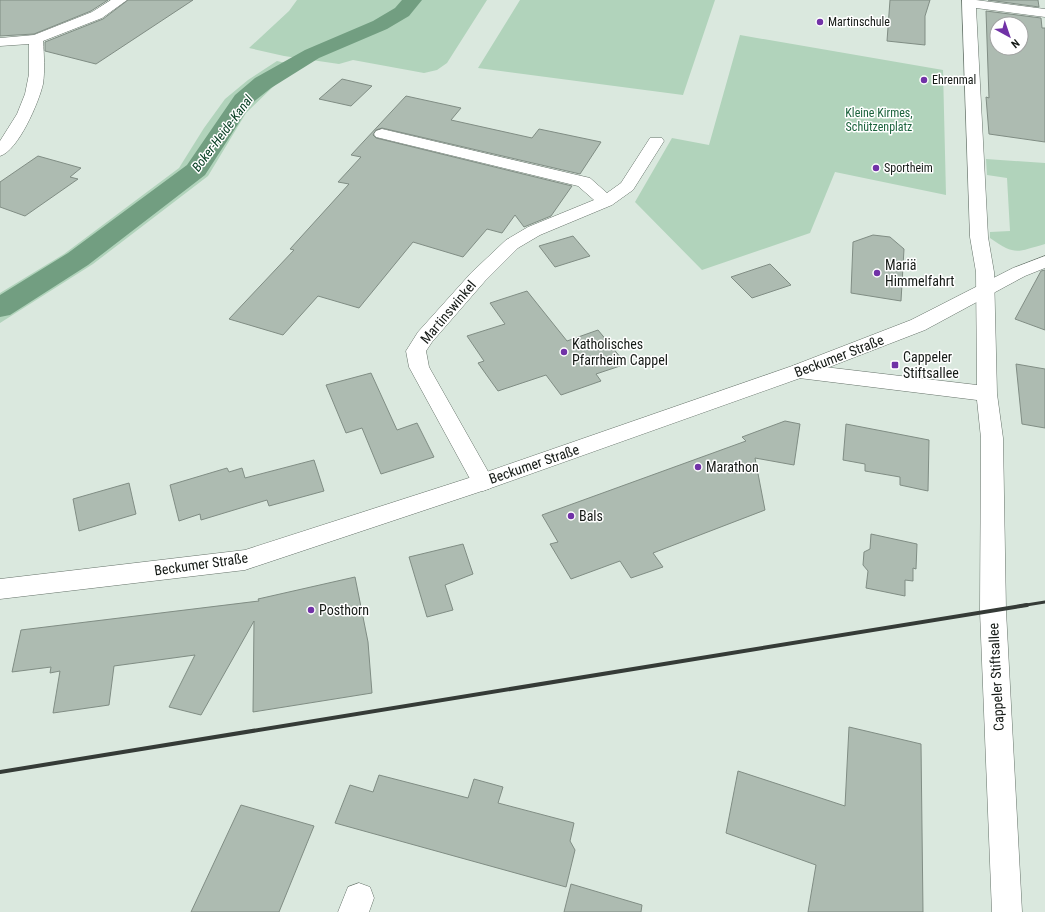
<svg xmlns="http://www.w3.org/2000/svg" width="1045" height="912" viewBox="0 0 1045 912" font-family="'Roboto Condensed',sans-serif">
  <rect width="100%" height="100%" fill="#dae8de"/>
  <path fill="#b1d3bb" d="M297 0H487L447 63 437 70 424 73 353 60 339 64 284 56 249 48 289 11Z
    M520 0H715L683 95 478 68Z
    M740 35 943 70 946 195 835 172 810 233 702 270 635 202 672 138 709 145Z
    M277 61 303 67 276 84 246 113 208 176 93 264 0 323V293L64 254 179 168 204 128 225 99 248 80Z
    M986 159 1045 163V244C1016 252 1016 256 990 238V232L1010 231 1007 178 987 175Z"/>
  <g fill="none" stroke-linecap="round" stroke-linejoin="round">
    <path fill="#729e81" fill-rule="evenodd" d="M402 0H422L409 16 387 29 319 58 271 88 251 104 205 175 88 265 10 315 0 317V295L68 253 187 165 235 95 255 78 305 50 373 21 395 8Z"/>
  </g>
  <path fill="#adbbb1" stroke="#808d84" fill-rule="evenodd" d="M0 0H108L91 11 34 34 0 36Z
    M128 0H193L96 64 45 51V42L103 19Z
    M890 0H930L925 16V45L887 41Z
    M988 0H1038L1039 7Z
    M986 11 1041 18 1042 28H1045V142L989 134 986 97 989 98ZM997 24H1021V48H997Z
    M342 79 372 86 351 106 319 99Z
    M406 96 461 108 451 120 532 138 539 129 601 142 580 174 382 128 376 130 373 135 376 138 572 186 551 216 524 227 515 215 502 233 487 229 463 257 413 242 359 308 318 296 283 335 229 319 294 250 290 249 349 184 338 182 361 157 351 155Z
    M38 156 81 168 70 177 78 179 25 216 0 207V182Z
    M873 235 890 237 904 249 901 301 851 293 853 242Z
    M573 236 590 256 555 267 539 246Z
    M770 264 791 285 752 298 731 277Z
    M1045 270V330L1015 319 1041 271Z
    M527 291 567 341 598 330 626 364 596 374 601 381 561 395 546 375 498 391 478 363 484 361 467 336 505 324 490 303Z
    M1016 364 1045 369V428L1022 424Z
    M371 373 397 430 417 423 434 457 381 474 362 428 346 433 326 385Z
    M785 421 800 424 794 465 755 458 765 510 653 553 663 567 631 578 620 561 571 579 550 544 558 542 542 515 746 441 742 437Z
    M846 424 929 440 928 491 900 485V477L865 471V464L843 460Z
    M314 460 324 491 269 506 267 500 201 520 200 514 179 521 170 485 227 468 229 472 242 468 245 478Z
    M129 483 136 514 79 531 73 499Z
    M871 534 917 544 916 569 913 568V581L905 580V596L866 588 868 571 863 565 864 552 870 549Z
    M463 544 473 574 445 585 453 610 427 617 409 557Z
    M355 577 368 642 372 693 253 712 254 621 201 715 169 707 195 655 114 666 109 705 53 713 60 671 50 673 51 667 12 672 21 630 259 601 258 599Z
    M849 727 921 744 923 912H808L816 865 726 833 738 771 845 806Z
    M379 775 468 798 474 779 503 787 498 803 574 823 570 841 575 850 566 887 335 823 350 785 373 792Z
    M241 805 314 826 279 912H191Z
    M571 884 642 905 641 912H564Z"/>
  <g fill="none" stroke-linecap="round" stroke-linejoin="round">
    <defs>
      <path id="minor" d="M111 0H127L102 18 43 41C44 55 45 70 43 84 39 102 18 151 0 156V141L17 114 25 94 29 74V44L0 46V38L34 35 92 12Z
        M962 0H976L1045 9V17L976 8 988 237 994 272 997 394 1003 438 1006 611 1022 912H992L980 611 981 438 977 400 799 378 792 376 789 371 792 366 799 364 977 385 976 272 970 237Z
        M382 129 590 178 607 193 621 183 650 138H662L664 141 633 190 612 205 540 235 518 248 485 281 432 342 426 351 429 367 494 482 491 488 483 491 475 488 409 367 406 351 418 332 471 273 506 240 528 227 594 200 578 186 376 137 374 134 376 131Z
        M359 883 370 887 374 898 369 912H338L348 887Z"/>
      <path id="major" d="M1045 256V268L1025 276 925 330 806 376 491 488 245 570 0 599V579L245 550 475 476 792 366 911 320 1013 268Z"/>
    </defs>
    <use href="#minor" stroke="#66736a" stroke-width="1"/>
    <use href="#major" stroke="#66736a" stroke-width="1"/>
    <use href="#minor" fill="#fff" fill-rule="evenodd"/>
    <use href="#major" fill="#fff" fill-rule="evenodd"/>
    <path stroke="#353b37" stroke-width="3" d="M1020 606 1045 602"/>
    <path stroke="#353b37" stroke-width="4" d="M0 772 1027 605"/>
  </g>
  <g fill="#7132a7" stroke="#fff" stroke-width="1.5">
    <circle cx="820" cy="22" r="4"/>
    <circle cx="924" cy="80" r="4"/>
    <circle cx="876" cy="168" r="4"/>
    <circle cx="877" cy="273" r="4"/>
    <circle cx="564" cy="352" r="4"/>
    <rect x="891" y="361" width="8" height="8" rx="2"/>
    <circle cx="698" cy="467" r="4"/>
    <circle cx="571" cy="516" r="4"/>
    <circle cx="311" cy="610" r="4"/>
  </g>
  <g text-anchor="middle" stroke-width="3" stroke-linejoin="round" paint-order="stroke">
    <g font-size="12" fill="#151a16" stroke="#fff" text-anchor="start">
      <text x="828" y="26">Martinschule</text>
      <text x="932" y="84">Ehrenmal</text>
      <text x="884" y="172">Sportheim</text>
    </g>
    <g font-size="12" fill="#1c633d" stroke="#fff">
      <text x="879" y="117">Kleine Kirmes,<tspan x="879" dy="14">Schützenplatz</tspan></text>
    </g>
    <g font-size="13" font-style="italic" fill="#00391d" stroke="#fff">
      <text transform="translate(222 133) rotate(-53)" y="5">Boker-Heide-Kanal</text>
    </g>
    <g font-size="14" fill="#151a16" stroke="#fff" text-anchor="start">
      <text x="885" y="270">Mariä<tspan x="885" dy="16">Himmelfahrt</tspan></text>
      <text x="572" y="349">Katholisches<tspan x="572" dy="16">Pfarrheim Cappel</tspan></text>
      <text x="903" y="362">Cappeler<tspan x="903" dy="16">Stiftsallee</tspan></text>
      <text x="706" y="472">Marathon</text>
      <text x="579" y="521">Bals</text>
      <text x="319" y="615">Posthorn</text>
    </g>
    <g font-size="14" fill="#151a16" stroke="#fff">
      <text transform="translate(448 312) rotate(-50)" y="5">Martinswinkel</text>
      <text transform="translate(839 356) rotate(-21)" y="5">Beckumer Straße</text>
      <text transform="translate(534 464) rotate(-19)" y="5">Beckumer Straße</text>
      <text transform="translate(201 564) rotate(-8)" y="5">Beckumer Straße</text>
      <text transform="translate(996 677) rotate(-93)" y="5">Cappeler Stiftsallee</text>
    </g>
  </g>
  <g transform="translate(1009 36) rotate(140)"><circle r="19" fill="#ffffff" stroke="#a1a3a2"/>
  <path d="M0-3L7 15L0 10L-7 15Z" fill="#7132a7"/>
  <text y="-6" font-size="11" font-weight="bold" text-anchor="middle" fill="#151a16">N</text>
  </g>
</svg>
